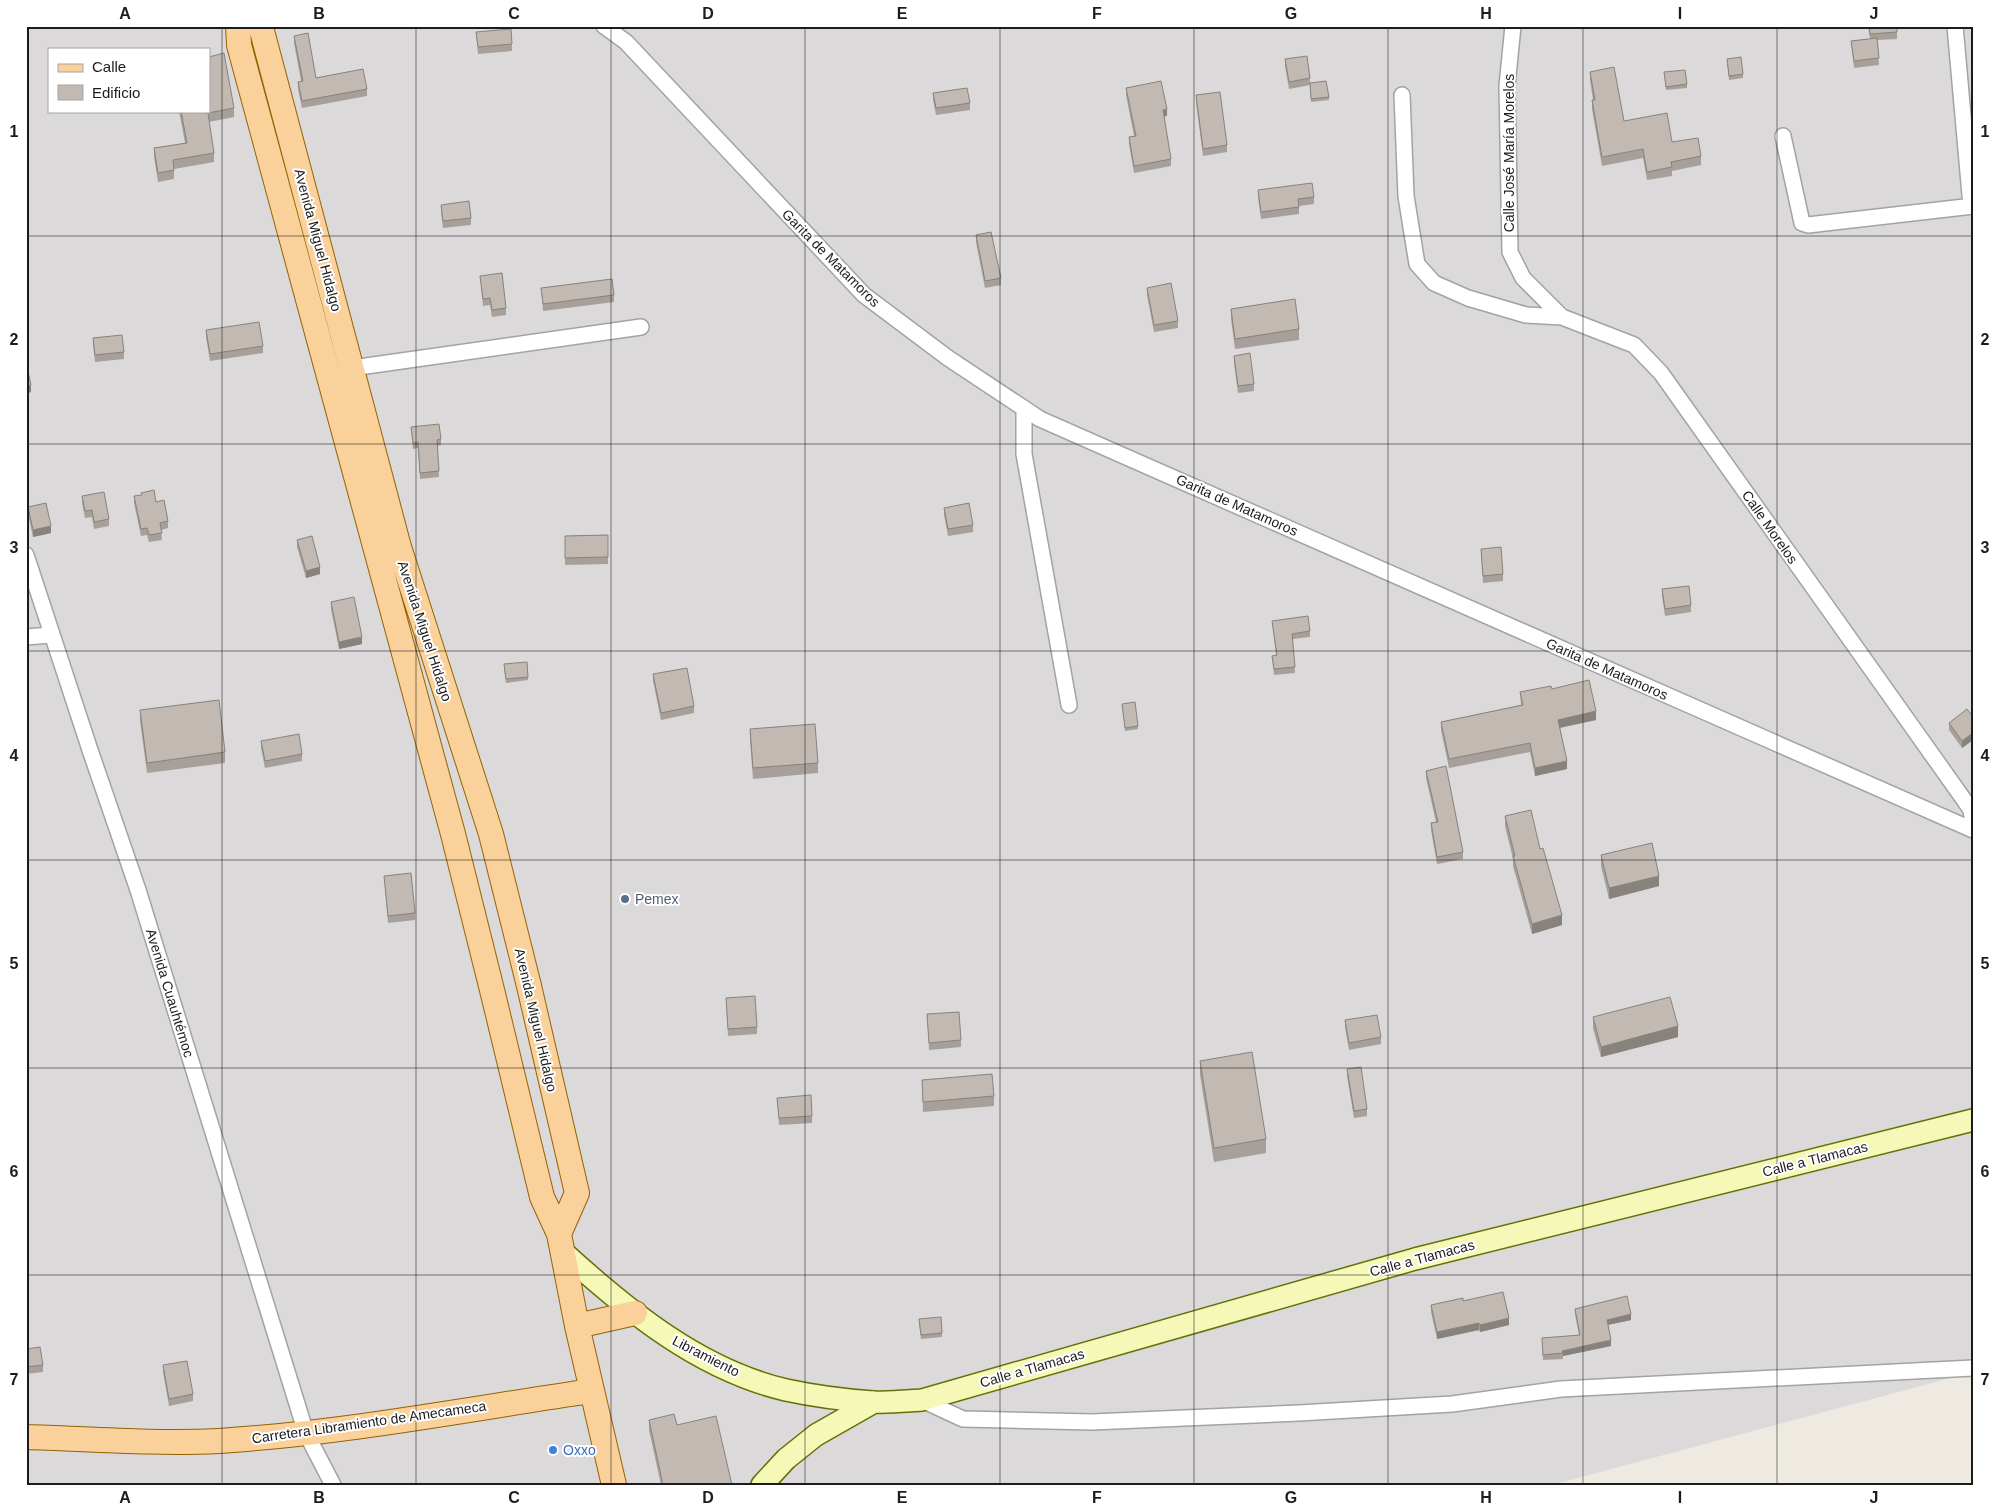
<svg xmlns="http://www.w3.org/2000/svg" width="1999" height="1511" viewBox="0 0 1999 1511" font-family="Helvetica,sans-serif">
  <rect width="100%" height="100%" fill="#eeeae2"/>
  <path fill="#dbd9d9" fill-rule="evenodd" d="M26 26H1973V1372L1552 1485H26ZM49 49H209V111H49Z"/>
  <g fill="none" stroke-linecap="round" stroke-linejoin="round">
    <defs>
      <path id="street" d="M604 26 626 42 864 295 948 358 1040 419 1973 830
        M1513 26 1507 86 1510 252 1523 278 1562 317 1634 345 1661 373 1962 797 1971 810 1973 823
        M1955 26 1971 206
        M1402 95 1406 196 1417 264 1434 283 1468 298 1526 315 1562 317
        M1783 136 1802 223 1808 225 1973 206
        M352 368 641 327
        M1024 408V454L1069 705
        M26 555 90 750 138 890 306 1433 333 1485
        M26 637 51 635
        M922 1400 963 1419 1092 1422 1299 1413 1452 1404 1561 1389 1973 1368"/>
      <path id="secondary" d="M564 1253C628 1311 700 1370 786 1390 814 1396 844 1400 873 1402 889 1403 906 1401 922 1400L1415 1259 1973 1120
        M762 1485 786 1459 816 1435 874 1402"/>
      <path id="primary" d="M238 26 239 45 453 834 493 994 542 1197 559 1234 577 1326 614 1485
        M259 26 262 31 399 547 491 834 529 986 577 1193 559 1234
        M577 1326 635 1313
        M26 1437C90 1439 155 1444 219 1441 343 1433 469 1409 591 1391"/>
    </defs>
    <use href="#street" stroke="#a3a3a3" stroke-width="18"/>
    <use href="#secondary" stroke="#657106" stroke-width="24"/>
    <use href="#primary" stroke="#936302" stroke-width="26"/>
    <use href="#street" stroke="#fff" stroke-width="15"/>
    <use href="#secondary" stroke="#f5f8b6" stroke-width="21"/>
    <use href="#primary" stroke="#fad19b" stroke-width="24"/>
  </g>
  <path fill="#a79f99" d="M1868 26H1897V39L1877 40 1879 65 1854 68 1851 41 1870 39Z
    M476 32 512 44V51L478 54Z
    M294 36 316 78 367 89V96L302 108 298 89V82L301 81 294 43Z
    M1285 59 1310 78V83L1329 97V100L1311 102 1310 85 1289 89 1285 66Z
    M1727 59 1743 74V78L1729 80Z
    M1590 72 1624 121 1701 156V165L1672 171V176L1647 180 1643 158 1602 166 1592 109V100H1593L1590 80Z
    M1664 72 1687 84V88L1666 90Z
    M1126 88 1167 116H1164L1171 159V166L1134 173 1129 144V137L1134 136 1126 95Z
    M933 93 970 103V110L936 115 933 100Z
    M1196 95 1227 145V152L1203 156 1196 102Z
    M234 108V117L209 122 214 153V162L174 169V179L158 182 154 157V148L185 143 179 111H209Z
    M1258 190 1314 197V204L1299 206V214L1261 219 1258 197Z
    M441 205 471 218V225L443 228 441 212Z
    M976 235 1001 278V285L985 288 976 242Z
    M480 276 506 308V315L492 317 490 305 483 306Z
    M541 288 614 295V302L543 311Z
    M1147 288 1178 321V328L1154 332 1147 295Z
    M1231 309 1299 329V340L1235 349 1231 319Z
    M206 330 263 346V353L210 361 206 337Z
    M93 338 124 352V359L95 362 93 345Z
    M1234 356 1254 384V391L1238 393 1234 363Z
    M411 427 441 439V445L437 446 439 477 420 479 418 448 413 449Z
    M82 496 109 519V526L94 529 92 517 85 518 82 503Z
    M134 496 156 502 168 521V528L161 530 162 540 149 542 147 535 141 536 134 503Z
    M28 507 51 533 33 537 28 514Z
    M944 508 973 525V532L948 536 944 515Z
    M608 535V564L565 565V536Z
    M297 540 320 574 306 578 297 547Z
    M1481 549 1503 574V581L1483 583Z
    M1662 589 1691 605V612L1665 616 1662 596Z
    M331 602 362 644 339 649 331 609Z
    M1272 621 1310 631V637L1293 639 1295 673 1274 675 1272 656 1276 655Z
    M504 668 528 677V680L506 683Z
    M653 674 694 706V713L661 720 653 681Z
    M1552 689 1596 720 1560 728 1567 769 1535 776 1530 752 1449 768 1441 730V722L1521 705 1520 692Z
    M1122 704 1138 726V729L1125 731Z
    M140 710 225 752V763L147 773 140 721Z
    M1973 717V740L1962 748 1949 730V723Z
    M750 729 818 763V773L753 779 750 740Z
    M261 741 302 754V761L265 768 261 748Z
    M1426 771 1463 852V859L1437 864 1431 830V823L1436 822 1426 778Z
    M1505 816 1540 849 1562 925 1532 934 1513 866V859L1505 826Z
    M1601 855 1659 886 1609 899 1601 866Z
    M384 876 415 913V920L388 923Z
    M726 998 757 1027V1034L728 1036Z
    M927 1014 961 1040V1047L929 1050Z
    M1593 1017 1678 1037 1601 1057 1593 1028Z
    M1345 1020 1381 1037V1044L1349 1050 1345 1027Z
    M1200 1061 1266 1139V1153L1214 1162 1200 1075Z
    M1347 1069 1367 1109V1116L1354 1118 1347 1076Z
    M922 1080 994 1096V1106L923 1112Z
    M777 1098 812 1116V1123L779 1125Z
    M1463 1301 1509 1325 1480 1332 1479 1330 1437 1339 1431 1312V1305Z
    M1575 1309 1631 1320 1608 1325 1611 1346 1563 1356V1359L1543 1360 1542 1343 1579 1335 1575 1314Z
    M919 1323 942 1333V1337L921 1339Z
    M26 1349 43 1365V1372L26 1374Z
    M163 1365 193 1394V1401L169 1406 163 1372Z
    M649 1420 677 1425 732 1485H661L649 1430Z"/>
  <path fill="#88827d" d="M1167 109V116L1163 117V110Z
    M31 385V392L26 394V387Z
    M51 526V533L33 537V530Z
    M320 567V574L306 578V571Z
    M362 637V644L339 649V642Z
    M1596 711V720L1558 728V720Z
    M1973 733V740L1962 748V741Z
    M1567 761V769L1535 776V768Z
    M1659 876V886L1609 899V888Z
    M1562 915V925L1532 934V924Z
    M1678 1026V1037L1601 1057V1047Z
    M1631 1314V1320L1607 1325V1320Z
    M1509 1318V1325L1480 1332V1325Z
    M1479 1323V1330L1437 1339V1332Z
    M1611 1340V1346L1563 1356 1562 1351Z"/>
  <path fill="#c2b9b2" stroke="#88827d" d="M1869 26H1897V32L1870 34Z
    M511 29 512 44 478 47 476 32Z
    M308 33 316 78 363 69 367 89 302 101 298 82 303 81 294 36Z
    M1877 38 1879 58 1854 61 1851 41Z
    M224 53 234 108 208 113 214 153 173 160 174 170 158 173 154 148 187 143 181 111H209V57Z
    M1307 56 1310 78 1289 82 1285 59Z
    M1741 57 1743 74 1729 76 1727 59Z
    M1614 67 1624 121 1667 113 1672 142 1698 138 1701 156 1671 162 1672 167 1647 172 1643 149 1602 157 1592 100H1595L1590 72Z
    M1685 70 1687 84 1666 87 1664 72Z
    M1161 81 1167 109 1163 110 1171 159 1134 166 1129 137 1136 136 1126 88Z
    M1326 81 1329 97 1311 99 1310 83Z
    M967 88 970 103 936 108 933 93Z
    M1220 92 1227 145 1203 149 1196 95Z
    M1312 183 1314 197 1298 199 1299 207 1261 212 1258 190Z
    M469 201 471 218 443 221 441 205Z
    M991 232 1001 278 985 281 976 235Z
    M502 273 506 308 492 310 490 298 483 299 480 276Z
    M612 279 614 295 543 304 541 288Z
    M1171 283 1178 321 1154 325 1147 288Z
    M1295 299 1299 329 1235 339 1231 309Z
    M259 322 263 346 210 354 206 330Z
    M122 335 124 352 95 355 93 338Z
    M1250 353 1254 384 1238 386 1234 356Z
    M27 367 31 385 26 387V368Z
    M439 424 441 439 437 440 439 471 420 473 418 442 413 443 411 427Z
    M154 490 156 502 164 500 168 521 160 523 162 533 149 535 147 528 141 529 134 496 142 495 141 493Z
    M104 492 109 519 94 522 92 510 85 511 82 496Z
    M46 503 51 526 33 530 28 507Z
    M969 503 973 525 948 529 944 508Z
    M608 535V557L565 558V536Z
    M312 536 320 567 306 571 297 540Z
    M1501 547 1503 574 1483 576 1481 549Z
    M1689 586 1691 605 1665 609 1662 589Z
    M354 597 362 637 339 642 331 602Z
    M1308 616 1310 631 1292 634 1295 667 1274 669 1272 656 1277 655 1272 621Z
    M527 662 528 677 506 679 504 664Z
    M687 668 694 706 661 713 653 674Z
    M1589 680 1596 711 1558 720 1567 761 1535 768 1530 743 1449 759 1441 722 1523 705 1520 692 1551 686 1552 689Z
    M219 700 225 752 147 763 140 710Z
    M1135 702 1138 726 1125 728 1122 704Z
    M1967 709 1973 717V733L1962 741 1949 723Z
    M815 724 818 763 753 768 750 729Z
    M299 734 302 754 265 761 261 741Z
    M1446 766 1463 852 1437 857 1431 823 1438 822 1426 771Z
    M1531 810 1540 849 1543 848 1562 915 1532 924 1513 856H1515L1505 816Z
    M1652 843 1659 876 1609 888 1601 855Z
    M411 873 415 913 388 916 384 876Z
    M755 996 757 1027 728 1029 726 998Z
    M1670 997 1678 1026 1601 1047 1593 1017Z
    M959 1012 961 1040 929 1043 927 1014Z
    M1377 1015 1381 1037 1349 1043 1345 1020Z
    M1252 1052 1266 1139 1214 1148 1200 1061Z
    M1361 1067 1367 1109 1354 1111 1347 1069Z
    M992 1074 994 1096 923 1102 922 1080Z
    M811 1095 812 1116 779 1118 777 1098Z
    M1503 1292 1509 1318 1480 1325 1479 1323 1437 1332 1431 1305 1463 1298V1301Z
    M1627 1296 1631 1314 1607 1320 1611 1340 1562 1351 1563 1353 1543 1355 1542 1338 1580 1335 1575 1309Z
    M941 1317 942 1333 921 1335 919 1319Z
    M40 1347 43 1365 26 1367V1349Z
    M187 1361 193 1394 169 1399 163 1365Z
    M674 1414 677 1425 716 1416 732 1485H663L649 1420Z"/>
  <path fill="none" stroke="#1c1c1c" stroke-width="1" stroke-opacity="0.55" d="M222 26V1485M416 26V1485M611 26V1485M805 26V1485M1000 26V1485M1194 26V1485M1388 26V1485M1583 26V1485M1777 26V1485M26 236H1973M26 444H1973M26 651H1973M26 860H1973M26 1068H1973M26 1275H1973"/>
  <circle fill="#5c6f8a" stroke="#fff" stroke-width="2" cx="625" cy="899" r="5"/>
  <circle fill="#3f7fe0" stroke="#fff" stroke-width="2" cx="553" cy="1450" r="5"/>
  <g text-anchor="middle" stroke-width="4" stroke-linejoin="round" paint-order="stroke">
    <g font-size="14" fill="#1c1c1c" stroke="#fff">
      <text transform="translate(1509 153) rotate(-90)" y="5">Calle José María Morelos</text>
      <text transform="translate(318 240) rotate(75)" y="5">Avenida Miguel Hidalgo</text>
      <text transform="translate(831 258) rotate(45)" y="5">Garita de Matamoros</text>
      <text transform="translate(1237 505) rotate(24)" y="5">Garita de Matamoros</text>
      <text transform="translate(1770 527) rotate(55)" y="5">Calle Morelos</text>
      <text transform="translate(425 631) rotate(72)" y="5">Avenida Miguel Hidalgo</text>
      <text transform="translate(1607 669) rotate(24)" y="5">Garita de Matamoros</text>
      <text transform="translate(170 993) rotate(73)" y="5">Avenida Cuauhtémoc</text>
      <text transform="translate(536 1020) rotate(77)" y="5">Avenida Miguel Hidalgo</text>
      <text transform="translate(1815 1159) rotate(-14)" y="5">Calle a Tlamacas</text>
      <text transform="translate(1422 1258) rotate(-15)" y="5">Calle a Tlamacas</text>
      <text transform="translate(706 1356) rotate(27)" y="5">Libramiento</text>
      <text transform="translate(1032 1368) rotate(-16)" y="5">Calle a Tlamacas</text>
      <text transform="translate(369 1422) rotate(-8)" y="5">Carretera Libramiento de Amecameca</text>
    </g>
    <g font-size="14" fill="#4e5e75" stroke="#fff" text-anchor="start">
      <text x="635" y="904">Pemex</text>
    </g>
    <g font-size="14" fill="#366cbe" stroke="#fff" text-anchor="start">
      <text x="563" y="1455">Oxxo</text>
    </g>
  </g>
  <rect width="1999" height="1511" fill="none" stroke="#ffffff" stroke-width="55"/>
  <rect x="48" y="48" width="162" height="65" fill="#ffffff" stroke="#a4a4a4"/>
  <rect x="58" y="64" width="25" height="8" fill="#fad19b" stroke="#a4a4a4"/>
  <text x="92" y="72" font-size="15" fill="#1c1c1c">Calle</text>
  <rect x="58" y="85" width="25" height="15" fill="#c2b9b2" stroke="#a4a4a4"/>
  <text x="92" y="98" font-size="15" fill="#1c1c1c">Edificio</text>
  <rect x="28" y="28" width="1944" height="1456" fill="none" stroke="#1c1c1c" stroke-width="2"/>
  <g font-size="16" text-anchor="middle" font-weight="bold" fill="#1c1c1c">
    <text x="125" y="19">A</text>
    <text x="319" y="19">B</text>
    <text x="514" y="19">C</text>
    <text x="708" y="19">D</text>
    <text x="902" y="19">E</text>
    <text x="1097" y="19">F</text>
    <text x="1291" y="19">G</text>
    <text x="1486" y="19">H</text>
    <text x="1680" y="19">I</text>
    <text x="1874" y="19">J</text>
    <text x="14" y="137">1</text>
    <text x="1985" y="137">1</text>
    <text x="14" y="345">2</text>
    <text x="1985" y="345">2</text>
    <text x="14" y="553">3</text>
    <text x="1985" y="553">3</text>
    <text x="14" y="761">4</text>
    <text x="1985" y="761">4</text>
    <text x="14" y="969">5</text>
    <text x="1985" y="969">5</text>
    <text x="14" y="1177">6</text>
    <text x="1985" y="1177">6</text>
    <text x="14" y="1385">7</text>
    <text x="1985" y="1385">7</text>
    <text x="125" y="1503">A</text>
    <text x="319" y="1503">B</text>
    <text x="514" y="1503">C</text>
    <text x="708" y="1503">D</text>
    <text x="902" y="1503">E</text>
    <text x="1097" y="1503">F</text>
    <text x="1291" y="1503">G</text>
    <text x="1486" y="1503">H</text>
    <text x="1680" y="1503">I</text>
    <text x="1874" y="1503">J</text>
  </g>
</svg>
